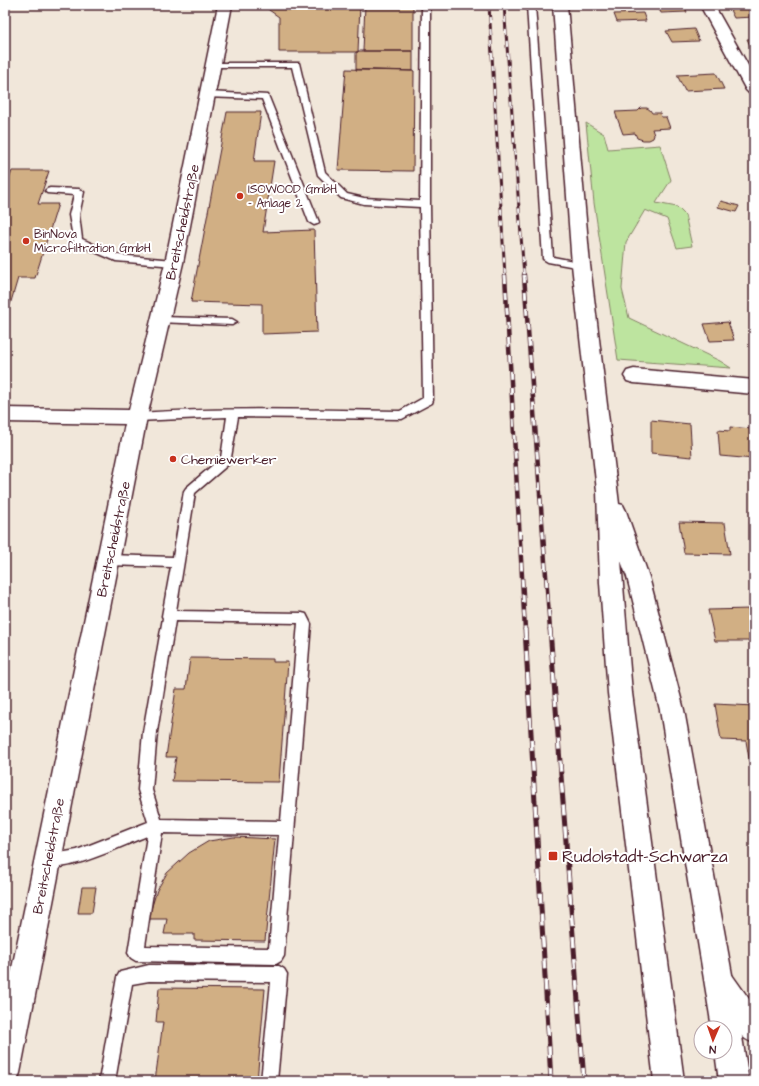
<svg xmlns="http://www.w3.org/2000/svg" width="759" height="1086" viewBox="0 0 759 1086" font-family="'Architects Daughter',sans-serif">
  <rect width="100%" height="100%" fill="#f1e7da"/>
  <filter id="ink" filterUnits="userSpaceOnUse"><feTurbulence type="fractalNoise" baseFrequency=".025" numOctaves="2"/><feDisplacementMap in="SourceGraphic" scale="8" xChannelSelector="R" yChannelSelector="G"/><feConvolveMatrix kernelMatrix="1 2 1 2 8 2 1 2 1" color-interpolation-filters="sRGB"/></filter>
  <g filter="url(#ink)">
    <path fill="#bde49f" stroke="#848265" d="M586 123 604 134 608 149 660 145 671 180 656 203 677 207 685 215 692 246 677 248 667 219 645 210 626 242 622 289 629 318 720 361 731 368 618 360 594 203Z"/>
    <path fill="#d1af84" stroke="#4a1f2b" d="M264 5H360L358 52H279V17L269 10Z
      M365 5H413V51H363Z
      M657 5H684L687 12 661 13Z
      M754 5V17L734 18 728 6Z
      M643 13 646 21 617 22 614 14Z
      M694 29 699 41 672 42 666 31Z
      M747 39H754V51H753Z
      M358 51H413V71L356 70V52H358Z
      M346 69 414 71 413 171 338 170Z
      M716 73 724 89 685 91 677 75Z
      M641 108H647L650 110 652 113H660L661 117H666L670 128 652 129 654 135 653 138 649 140H643L637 138 635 133 623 134 615 112 638 111Z
      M227 112H261L254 161H274L263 232 314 230 317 332 262 334V304L191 302Z
      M12 171H49L38 204H58L35 278H18L10 305H5V190Z
      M721 201 739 206 736 212 718 207Z
      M728 322 734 340 710 341 704 324Z
      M651 420 690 424 692 457 651 453Z
      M730 427 752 429V433H754V459L720 456 718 430 730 431Z
      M679 522 725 523 730 554 684 553Z
      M750 522H754V541Z
      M751 609 754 621V641H715L708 610Z
      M190 658 273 659V662H288L279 782 172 781 176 757H166L176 689H186Z
      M715 704 754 706V787L746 741 721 740Z
      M234 837 275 839 265 941 194 940V934H164L167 919H148L157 890 167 873 189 853 209 841Z
      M82 887H96L92 913H78Z
      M159 988 265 989 257 1081H155L163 1022H156Z"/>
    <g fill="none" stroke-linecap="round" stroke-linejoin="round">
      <defs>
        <path id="lane" d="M422 5H430V204L433 400 432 403 402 419 238 417 230 463 195 493 176 611 302 613 306 614 311 624 284 956 281 961 276 964 136 961 131 958 128 953 147 836C124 845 64 875 42 866L40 861 42 856 77 850 148 822 138 790 143 732 163 618 162 616 171 567 108 565 104 563 102 560 104 557 108 555 173 557 184 491 186 488 221 458 227 417 137 421 133 420 132 417 133 414 137 413C225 407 312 410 400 411L423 398 420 207 364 204 341 198 318 175 292 67H213L209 65 213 63H299L325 172 347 194 364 198 420 201ZM175 621 298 623 281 821 161 819 152 790 157 732ZM162 833 279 835 269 948 145 946Z
          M527 5H535L553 257 584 263 586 265 581 268 548 262 543 259Z
          M207 92 268 95 319 222 317 224 314 225 309 222 262 99 204 97 203 95Z
          M50 188 79 189 84 192 79 215 82 239 118 255 174 260 179 263 174 266 116 261 74 243 69 215 74 195 47 193 45 191 47 189Z
          M161 317 232 319 237 322 232 325 157 322 156 320 157 318Z
          M149 965 279 966 284 969 287 974 277 1081H261L271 982 149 981 132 984 115 1081H99L117 977 120 972Z"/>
        <path id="street" d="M218 5H232L183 263 147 417 20 1073 17 1081H5V1002L125 424 5 422V408L129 410 165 263Z
          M700 5H714L754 76V95L749 93 746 90Z
          M634 369 754 380V394L634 383 627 381 624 376 627 371Z"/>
        <path id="secondary" d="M720 968 730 972 754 1006V1043C750 1041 746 1040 743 1037 729 1025 713 999 706 982L710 972Z"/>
        <path id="primary" d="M553 5H567L590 265 619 504 623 505 626 511 649 577 684 710 733 980 749 1081H719L715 1052H725V1028H712L660 710 627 577 621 561 632 693 684 1081H654L608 693 600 583 597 491 572 265Z"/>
      </defs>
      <use href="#lane" stroke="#4a1f2b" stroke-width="3"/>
      <use href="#street" stroke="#4a1f2b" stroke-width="3"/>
      <use href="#secondary" stroke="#4a1f2b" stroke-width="3"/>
      <use href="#primary" stroke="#4a1f2b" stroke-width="3"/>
      <use href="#lane" fill="#fff" fill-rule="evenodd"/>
      <use href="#street" fill="#fff" fill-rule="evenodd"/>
      <use href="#secondary" fill="#fff" fill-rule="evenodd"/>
      <use href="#primary" fill="#fff" fill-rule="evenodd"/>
      <defs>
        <path id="rail-far2" d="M489 5 505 276
          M504 5 524 276"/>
        <path id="rail-far1" d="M505 275 525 630
          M524 275 550 630"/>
        <path id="rail" d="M525 629 551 1081
          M550 629 584 1081"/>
      </defs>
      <use href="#rail-far2" stroke="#4a1f2b" stroke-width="3"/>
      <use href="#rail-far1" stroke="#4a1f2b" stroke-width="4.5"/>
      <use href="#rail" stroke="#4a1f2b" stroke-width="5"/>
      <use href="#rail-far2" stroke="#fff" stroke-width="2" stroke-dasharray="6" stroke-linecap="butt"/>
      <use href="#rail-far1" stroke="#fff" stroke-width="3" stroke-dasharray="8" stroke-linecap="butt"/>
      <use href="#rail" stroke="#fff" stroke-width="3.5" stroke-dasharray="11" stroke-linecap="butt"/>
    </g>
  </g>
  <g fill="#c8321e" stroke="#fff" stroke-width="1.5">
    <circle cx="240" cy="196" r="4"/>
    <circle cx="26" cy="241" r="4"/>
    <circle cx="173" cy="459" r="4"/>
    <rect x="548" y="851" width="10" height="10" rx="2"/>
  </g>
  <g text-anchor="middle" stroke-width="4" stroke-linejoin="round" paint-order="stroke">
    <g font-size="12" fill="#4a1f2b" stroke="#fff" text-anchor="start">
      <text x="248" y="193">ISOWOOD GmbH<tspan x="248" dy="14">- Anlage 2</tspan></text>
      <text x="34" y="238">BinNova<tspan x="34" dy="14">Microfiltration GmbH</tspan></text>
    </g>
    <g font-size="14" fill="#4a1f2b" stroke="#fff">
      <text transform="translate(182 222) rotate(-78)" y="5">Breitscheidstraße</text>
      <text transform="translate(113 539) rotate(-78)" y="5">Breitscheidstraße</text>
      <text transform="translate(48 856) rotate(-79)" y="5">Breitscheidstraße</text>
    </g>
    <g font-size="14" fill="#4a1f2b" stroke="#fff" text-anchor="start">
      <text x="181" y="464">Chemiewerker</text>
    </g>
    <g font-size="17" fill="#4a1f2b" stroke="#fff" text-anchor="start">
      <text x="562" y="862">Rudolstadt-Schwarza</text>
    </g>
  </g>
  <rect width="759" height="1086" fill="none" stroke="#fff" stroke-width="20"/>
  <rect x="10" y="10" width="739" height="1066" fill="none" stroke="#4a1f2b" stroke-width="1.5" filter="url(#ink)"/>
  <g transform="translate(713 1040) rotate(182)"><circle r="19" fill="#ffffff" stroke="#b7a5aa"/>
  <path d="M0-3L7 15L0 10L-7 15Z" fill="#c8321e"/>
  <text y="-6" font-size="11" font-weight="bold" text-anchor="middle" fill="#4a1f2b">N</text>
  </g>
</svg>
